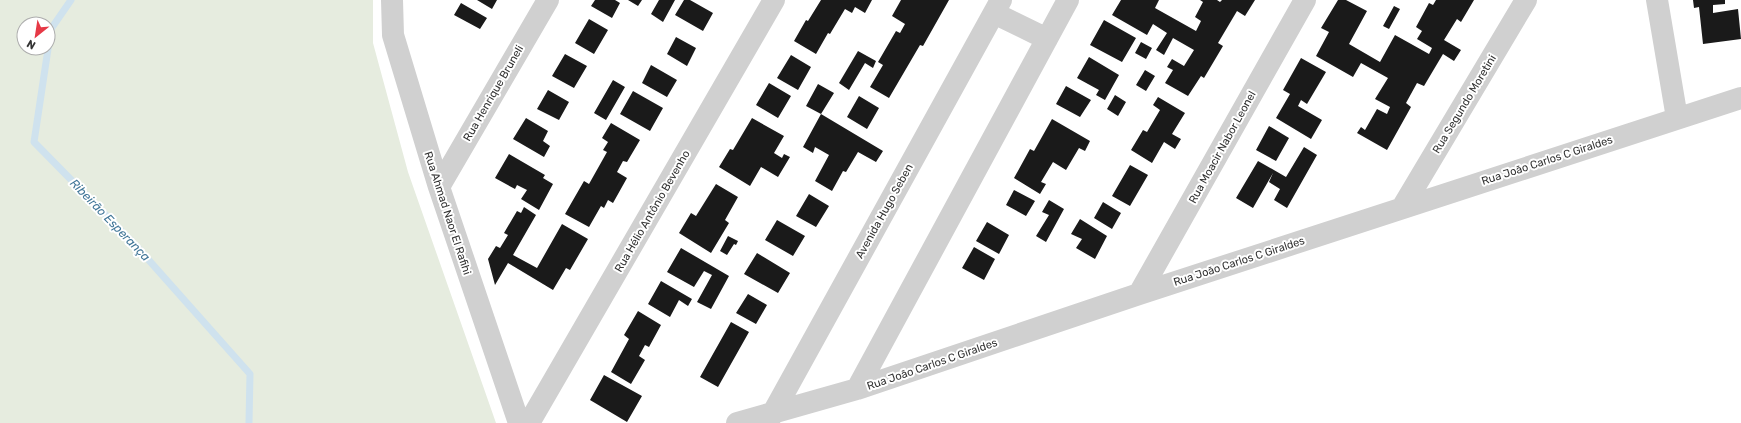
<svg xmlns="http://www.w3.org/2000/svg" width="1741" height="423" viewBox="0 0 1741 423" font-family="Rubik,sans-serif">
  <rect width="100%" height="100%" fill="#fff"/>
  <path fill="#e6ecdf" fill-rule="evenodd" d="M0 0H373V43L408 172 496 423H0ZM24 24H48V48H24Z"/>
  <g fill="none" stroke-linecap="round" stroke-linejoin="round">
    <path stroke="#cfe2ee" stroke-width="7" d="M71 0 51 29 34 142 138 248 250 374 249 423"/>
  </g>
  <path fill="#1a1a1a" d="M477 0H497L492 9Z
    M595 0H615L620 3 612 18 591 6Z
    M628 0H642L638 6Z
    M659 0H675L663 22 651 14Z
    M684 0H690L713 13 703 31 675 15Z
    M821 0H872L865 13 855 7 852 13 845 9 830 34 828 33 816 54 794 41 806 20 808 21Z
    M901 0H949L923 46 920 45 889 98 870 87 883 65 878 62 896 31 900 33 905 24 892 16Z
    M1121 0H1159L1155 8 1196 31 1201 21 1195 17 1203 2 1200 0H1217L1220 2 1222 0H1255L1245 16 1237 11 1218 43 1223 46 1204 78 1201 76 1188 96 1165 83 1173 70 1167 67 1172 59 1184 66 1194 50 1173 38 1164 55 1156 50 1167 33 1153 24 1147 35 1112 15Z
    M1338 0H1346L1367 11 1349 44 1380 62 1395 35 1429 54 1432 48 1417 39 1422 31 1416 27 1429 3 1433 5 1436 0H1474L1461 22 1457 19 1444 40 1461 50 1454 61 1443 54 1424 86 1417 83 1406 103 1411 107 1387 150 1357 133 1361 127 1365 130 1377 109 1387 114 1390 107 1375 99 1388 78 1361 63 1353 77 1316 56 1329 32 1321 28Z
    M1693 0H1725V4L1713 5V13L1738 9 1741 39 1703 44 1699 7 1694 8Z
    M461 3 487 18 480 29 454 15Z
    M1394 6 1400 9 1389 29 1383 26Z
    M589 19 608 30 594 54 575 43Z
    M1104 20 1136 38 1122 62 1090 45Z
    M676 37 696 48 687 66 667 54Z
    M1141 42 1152 48 1146 59 1135 53Z
    M858 51 876 61 873 68 865 63 849 90 839 83Z
    M565 54 587 66 574 88 552 76Z
    M791 55 811 67 798 90 777 78Z
    M1089 57 1119 75 1105 100 1096 95 1099 90 1077 78Z
    M1301 58 1326 72 1307 104 1301 100 1298 106 1322 120 1311 139 1276 118 1290 94 1283 90Z
    M651 65 677 80 667 97 642 83Z
    M1145 70 1155 76 1146 91 1136 85Z
    M613 80 625 87 606 120 594 113Z
    M769 83 791 96 778 118 756 105Z
    M818 84 834 93 821 114 806 106Z
    M1066 86 1091 100 1080 117 1056 104Z
    M548 90 569 102 559 120 537 109Z
    M633 91 663 108 650 131 620 114Z
    M1115 95 1126 102 1118 116 1107 109Z
    M859 96 879 108 867 129 847 117Z
    M1158 97 1185 113 1172 134 1181 139 1175 149 1164 142 1152 163 1131 150 1143 130 1147 132 1160 110 1153 105Z
    M821 114 883 151 876 162 858 152 846 172 843 171 832 191 815 181 829 155 815 147 813 153 803 147Z
    M526 118 548 131 543 141 550 146 544 157 513 139Z
    M752 118 784 136 774 153 782 158 784 154 790 157 778 177 761 167 750 186 719 167 730 149 733 150Z
    M1052 119 1090 141 1085 151 1079 148 1066 170 1053 162 1041 182 1046 184 1040 194 1014 178 1030 149 1034 151Z
    M611 123 640 140 627 162 623 161 617 172 627 178 613 203 608 200 604 208 601 206 589 227 565 214 584 181 589 184 607 152 603 150 608 142 602 138Z
    M1269 126 1289 138 1276 161 1256 150Z
    M1304 147 1317 155 1287 208 1274 200 1280 189 1269 182 1273 173 1253 208 1236 198 1258 161 1286 177Z
    M509 154 545 175 543 178 553 184 539 210 521 199 527 190 517 185 515 189 495 178Z
    M1130 165 1148 175 1130 206 1112 196Z
    M716 184 738 197 725 220 729 223 711 253 679 233 691 213 696 216Z
    M1014 190 1035 201 1026 216 1006 205Z
    M809 194 829 206 816 227 796 216Z
    M1049 200 1064 209 1046 242 1036 236 1049 215 1042 212Z
    M1103 202 1121 213 1112 229 1094 218Z
    M524 207 536 215 513 255 537 268 562 224 588 239 570 270 566 268 553 290 508 263 495 285 488 259 496 246 500 248 508 235 504 233 517 211 521 213Z
    M1080 219 1107 236 1095 259 1076 248 1082 239 1071 234Z
    M777 220 805 236 793 256 765 240Z
    M987 222 1009 235 999 254 976 241Z
    M728 236 738 241 736 245 734 244 727 255 720 251Z
    M974 247 995 259 984 280 962 268Z
    M681 248 729 276 711 309 697 302 712 275 704 271 694 287 667 272Z
    M757 253 790 273 778 293 744 274Z
    M661 281 692 299 688 306 679 300 670 317 648 304Z
    M748 294 767 305 756 324 736 313Z
    M638 311 661 325 649 347 645 345 639 356 645 360 631 384 611 372 629 339 624 335Z
    M731 322 749 332 718 387 700 377Z
    M604 375 642 396 627 422 590 400Z"/>
  <g fill="none" stroke-linecap="round" stroke-linejoin="round">
    <path stroke="#d0d0d0" stroke-width="22" d="M392 0 393 35 439 187 519 423
      M1657 0 1677 118
      M994 13 1047 39
      M439 187 548 0
      M1402 208 1526 0
      M1139 294 1305 0
      M857 389 1068 0
      M768 422 1001 0
      M529 423 774 0
      M737 423 857 389 1139 294 1741 98"/>
  </g>
  <g text-anchor="middle" stroke-width="4" stroke-linejoin="round" paint-order="stroke">
    <g font-size="11" fill="#333" stroke="#fff">
      <text transform="translate(493 93) rotate(-60)" y="4">Rua Henrique Bruneli</text>
      <text transform="translate(1464 104) rotate(-59)" y="4">Rua Segundo Moretini</text>
      <text transform="translate(1222 147) rotate(-61)" y="4">Rua Moacir Nabor Leonel</text>
      <text transform="translate(1547 160) rotate(-18)" y="4">Rua João Carlos C Giraldes</text>
      <text transform="translate(652 211) rotate(-60)" y="4">Rua Hélio Antônio Bevenho</text>
      <text transform="translate(884 211) rotate(-61)" y="4">Avenida Hugo Seben</text>
      <text transform="translate(448 213) rotate(72)" y="4">Rua Ahmad Naor El Rafihi</text>
      <text transform="translate(1239 261) rotate(-18)" y="4">Rua João Carlos C Giraldes</text>
      <text transform="translate(932 364) rotate(-19)" y="4">Rua João Carlos C Giraldes</text>
    </g>
    <g font-size="12" font-style="italic" fill="#3f7597" stroke="#fff">
      <text transform="translate(110 220) rotate(46)" y="4">Ribeirão Esperança</text>
    </g>
  </g>
  <g transform="translate(36 36) rotate(210)"><circle r="19" fill="#ffffff" stroke="#adadad"/>
  <path d="M0-3L7 15L0 10L-7 15Z" fill="#e63946"/>
  <text y="-6" font-size="11" font-weight="bold" text-anchor="middle" fill="#333333">N</text>
  </g>
</svg>
